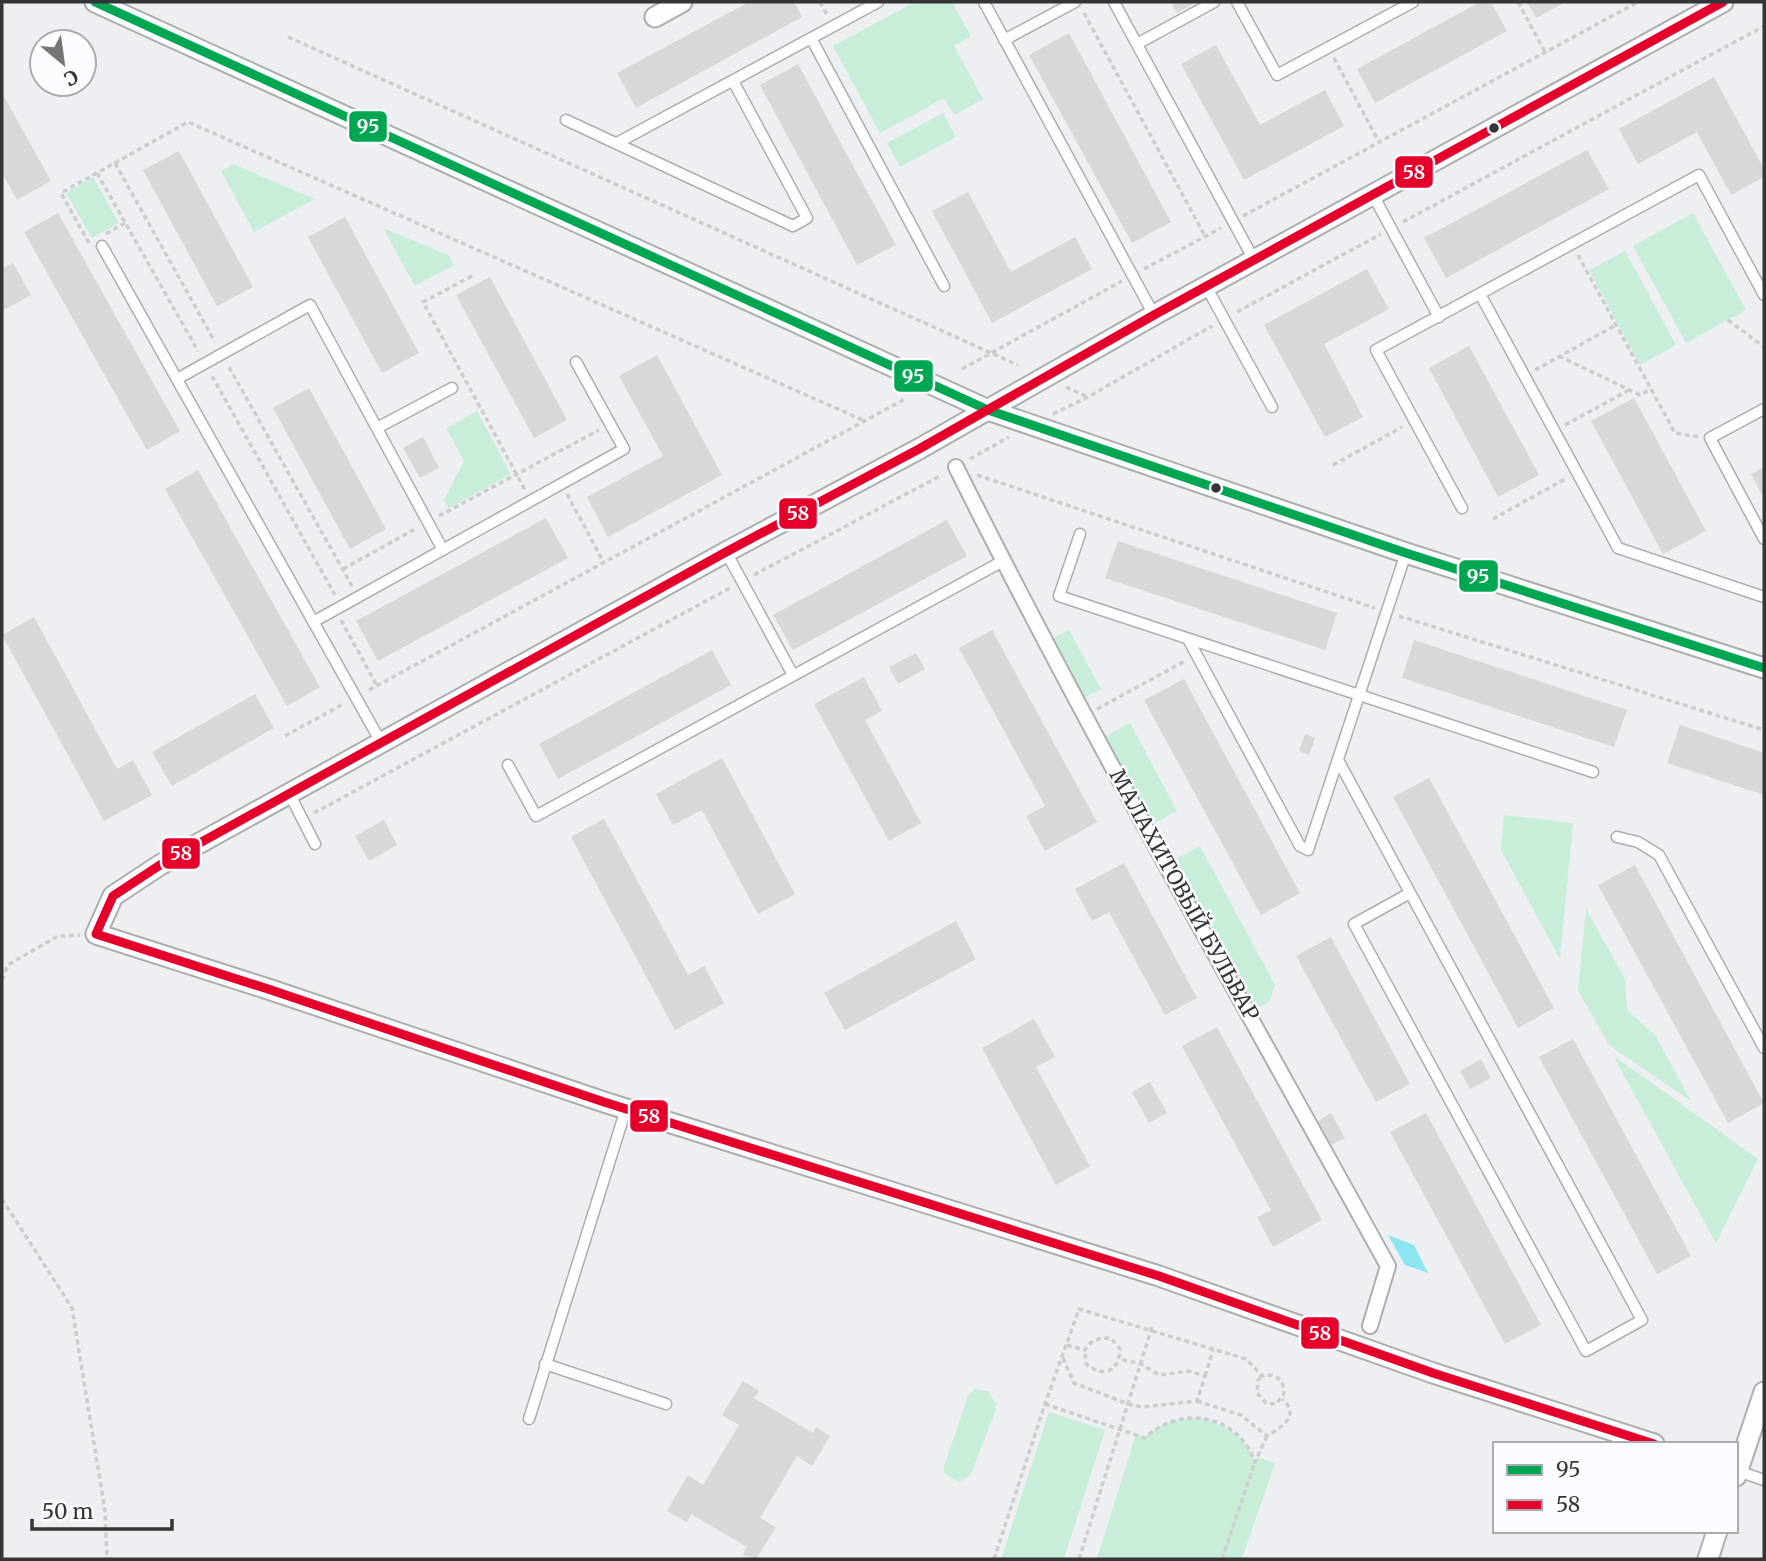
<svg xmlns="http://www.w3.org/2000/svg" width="1766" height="1561" viewBox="0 0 1766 1561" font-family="Merriweather,serif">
  <rect width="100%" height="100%" fill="#edeff2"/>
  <path fill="#c8eed9" d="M915 2H952L971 36 954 46 983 99 954 115 944 98 880 133 833 46Z
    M943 113 956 137 900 167 887 143Z
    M233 164 315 199 254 232 221 171Z
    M93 177 119 223 92 238 66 193Z
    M1693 213 1746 310 1686 343 1633 246Z
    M383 228 448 255 454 265 415 286Z
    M1625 251 1676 345 1640 365 1589 270Z
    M477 411 511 474 449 508 444 500 464 461 446 428Z
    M1069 630 1101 689 1082 699 1050 640Z
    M1130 723 1177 811 1151 825 1104 737Z
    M1504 815 1573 823 1560 959 1501 850Z
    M1200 846 1275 985 1269 1002 1252 1011 1170 862Z
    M1586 909 1625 979 1627 1010 1655 1035 1691 1101 1610 1046 1578 991Z
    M1617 1058 1758 1159 1716 1243 1615 1059Z
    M974 1389 988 1391 996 1404 995 1412 971 1474 959 1482 944 1473V1466L968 1396Z
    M1049 1412 1105 1430 1064 1559H1001Z
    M1200 1418C1224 1424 1245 1436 1255 1461L1257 1457 1275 1463 1242 1559H1097L1136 1434 1145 1437C1163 1422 1177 1419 1200 1418Z"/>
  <path fill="#8be6f1" d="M1388 1235 1414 1245 1428 1273 1405 1265Z"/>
  <path fill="#d8d7da" d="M749 2H794L802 17 636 108 617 73Z
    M1171 2H1197L1177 13Z
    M1480 2H1491L1507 31 1375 103 1357 69Z
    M1527 2H1566L1536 18Z
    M1069 33 1171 222 1132 243 1029 55Z
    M1216 45 1260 125 1325 90 1344 126 1244 180 1181 64Z
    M798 64 896 245 857 265 760 85Z
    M1714 77 1764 169V177L1731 195 1697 132 1638 164 1619 129Z
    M2 93 51 181 17 200 2 173Z
    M1587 150 1609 189 1446 278 1424 238Z
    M179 151 253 287 217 306 143 170Z
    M968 192 1011 272 1075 237 1092 269 992 323 932 211Z
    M58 213 180 431 147 450 24 232Z
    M345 217 419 353 382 373 308 237Z
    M13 263 31 295 2 311V269Z
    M1367 269 1389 309 1324 344 1363 417 1325 437 1264 325Z
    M490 277 567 420 534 438 456 295Z
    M1469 346 1539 475 1498 497 1429 368Z
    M657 355 722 475 608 537 587 497 663 456 619 376Z
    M309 388 386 529 350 549 273 408Z
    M1634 398 1706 531 1663 554 1591 421Z
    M423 437 439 468 420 478 403 448Z
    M1764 467V499L1751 474Z
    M198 470 320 687 287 706 165 489Z
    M546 518 568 558 378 661 356 621Z
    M947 520 967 556 793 650 773 615Z
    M1118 541 1337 613 1325 650 1105 578Z
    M34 617 117 769 133 760 152 795 104 821 2 635Z
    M992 630 1097 822 1045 851 1026 816 1045 806 959 648Z
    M1414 640 1627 710 1614 747 1402 678Z
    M712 650 731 685 558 779 539 744Z
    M916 653 925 669 898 684 889 667Z
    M864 677 882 711 865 720 921 823 889 841 814 704Z
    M1184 679 1300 893 1261 915 1144 700Z
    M255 694 274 728 172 786 152 752Z
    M1680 725 1764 753V795L1667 763Z
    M1305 734 1315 738 1309 755 1299 751Z
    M722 758 795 894 758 914 702 810 673 825 656 794Z
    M1429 778 1554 1008 1518 1028 1393 797Z
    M604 819 688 975 704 966 724 1003 675 1030 571 837Z
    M384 820 397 845 369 861 355 836Z
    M1124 863 1197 998 1165 1015 1109 912 1092 921 1075 889Z
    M1635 865 1764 1103 1728 1123 1598 885Z
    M956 921 976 959 845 1030 824 993Z
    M1331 937 1410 1084 1376 1102 1296 956Z
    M1034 1019 1055 1057 1036 1067 1090 1166 1056 1185 982 1048Z
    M1217 1027 1322 1220 1273 1247 1257 1217 1271 1210 1182 1046Z
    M1573 1039 1691 1256 1657 1274 1539 1057Z
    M1481 1059 1491 1078 1470 1089 1460 1071Z
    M1150 1082 1167 1113 1149 1123 1132 1092Z
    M1331 1113 1345 1138 1331 1145 1318 1121Z
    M1426 1113 1541 1325 1505 1344 1390 1132Z
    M743 1381 759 1391 754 1398 813 1433 816 1427 830 1436 812 1466 797 1456 760 1518 776 1527 756 1559 743 1554 747 1547 691 1514 687 1522 667 1511 688 1475 703 1485 739 1425 722 1415Z"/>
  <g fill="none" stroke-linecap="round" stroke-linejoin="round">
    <defs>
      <path id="service" d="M984 2 1154 315
        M1114 2 1254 260
        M1237 2 1277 75 1413 2
        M811 38 944 286
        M1004 40 1075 2
        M1137 44 1214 2
        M566 120 793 226 807 218 733 81
        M617 143 878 2
        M1373 195 1439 317
        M102 246 382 744
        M1206 286 1272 407
        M1480 294 1618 548 1764 597
        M177 379 310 305 443 550
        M1764 409 1710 438 1764 539
        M377 428 452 388
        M1462 508 1376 350 1699 175 1764 295
        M1080 534 1059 596 1593 772
        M726 552 793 675
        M313 622 624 449 576 362
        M1188 639 1300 846 1308 850 1406 553
        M1338 760 1642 1320 1586 1351 1354 924 1410 893
        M508 765 536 816 1003 561
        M289 793 315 844
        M1617 837 1638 842 1659 855 1764 1048
        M545 1364 666 1404
        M529 1419 626 1109
        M1738 1471 1764 1480"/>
      <path id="pedestrian" d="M956 467C1091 738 1242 1001 1388 1266L1370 1326"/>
      <path id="minor" d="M95 2 988 410 1406 553 1764 668
        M655 17 682 2
        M1654 1444 1433 1373 1159 1276 604 1102 268 989 96 934 113 896 160 865 726 552 919 449 1154 315 1723 2
        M1736 1476 1764 1392
        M1708 1559 1717 1531"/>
    </defs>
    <use href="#service" stroke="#acaeaf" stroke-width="13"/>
    <use href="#pedestrian" stroke="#acaeaf" stroke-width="18"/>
    <use href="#minor" stroke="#acaeaf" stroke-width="23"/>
    <path stroke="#cdcdcf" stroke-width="3.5" stroke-dasharray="5 3.5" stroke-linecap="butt" d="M820 2 827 15
      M1518 2 1545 52
      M1084 13 1205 236
      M288 37 1018 365
      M1334 58 1379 142
      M115 163 215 342
      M97 173 198 351
      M1243 216 1638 2
      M1403 222 1764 26
      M106 234 125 223
      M89 243 61 193 188 122 865 421
      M1578 255 1675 433 1699 437
      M1144 269 1221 228
      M472 276 423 302 525 490
      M1237 312 1381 234
      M1728 320 1764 347
      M1559 356 1640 395 1651 389
      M229 367 352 586
      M962 369 1122 281
      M1535 370 1616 325
      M212 376 335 595
      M1066 387 1088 397
      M1053 414 1088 397 1212 326
      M1565 425 1631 389
      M970 459 1009 437
      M1333 465 1402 427
      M977 475 1375 608
      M567 494 604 563
      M439 516 599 430
      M1493 519 1565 479
      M343 569 417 528
      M754 575 942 475
      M1399 616 1764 730
      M341 620 377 686
      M369 690 905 399
      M1097 709 1185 661
      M285 736 343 704
      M314 813 732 587
      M2 980 8 965 58 936 80 935
      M2 1199 72 1308 105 1511 107 1559
      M1067 1345 1085 1350C1092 1339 1098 1338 1111 1338L1120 1349C1119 1372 1104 1378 1086 1364L1085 1350
      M1063 1358 1074 1383 1128 1404 1143 1407 1197 1401 1205 1376 1188 1371 1159 1375 1141 1364 1120 1359
      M1205 1376 1213 1350
      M1197 1401 1241 1415 1267 1436C1282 1427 1301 1415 1282 1399
      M1045 1404 1145 1438C1181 1404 1238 1414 1255 1462L1267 1436
      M994 1559 1045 1404 1079 1309 1246 1359 1262 1376C1276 1373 1284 1379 1284 1394L1276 1404 1266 1403 1257 1393 1258 1380 1262 1376
      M1079 1559 1153 1324
      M1222 1559 1255 1462"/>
    <use href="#service" stroke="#fcfdfd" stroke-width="10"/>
    <use href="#pedestrian" stroke="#fcfdfd" stroke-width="14"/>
    <use href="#minor" stroke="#fcfdfd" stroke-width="19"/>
    <defs>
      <path id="bus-1" d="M95 2 988 410 1406 553 1764 668"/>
      <path id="bus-2" d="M1654 1444 1433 1373 1159 1276 604 1102 268 989 96 934 113 896 160 865 726 552 919 449 1154 315 1723 2"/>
    </defs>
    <use href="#bus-1" stroke="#fafcff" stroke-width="14"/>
    <use href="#bus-2" stroke="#fafcff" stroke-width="14"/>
    <use href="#bus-1" stroke="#00a651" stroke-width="9"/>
    <use href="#bus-2" stroke="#e4002b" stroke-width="9"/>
  </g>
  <g fill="#343537" stroke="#fafcff" stroke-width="2.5">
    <circle cx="1494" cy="128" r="6"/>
    <circle cx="1216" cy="488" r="6"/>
  </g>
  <g text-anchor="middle" stroke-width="5" stroke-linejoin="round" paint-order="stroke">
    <g font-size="21" fill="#343537" stroke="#fafcff">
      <text transform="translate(1184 895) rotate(61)" y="7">МАЛАХИТОВЫЙ БУЛЬВАР</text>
    </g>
  </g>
  <g stroke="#fafcff" stroke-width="2.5">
    <rect x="348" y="110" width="40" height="33" rx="7" fill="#00a651"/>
    <rect x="1394" y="155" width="40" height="34" rx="7" fill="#e4002b"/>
    <rect x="893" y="359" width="41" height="34" rx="7" fill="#00a651"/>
    <rect x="778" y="497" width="40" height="33" rx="7" fill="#e4002b"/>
    <rect x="1458" y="559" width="41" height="34" rx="7" fill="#00a651"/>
    <rect x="161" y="837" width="40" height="33" rx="7" fill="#e4002b"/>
    <rect x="629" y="1099" width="40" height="34" rx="7" fill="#e4002b"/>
    <rect x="1300" y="1316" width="40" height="34" rx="7" fill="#e4002b"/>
  </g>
  <g font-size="19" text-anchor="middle" font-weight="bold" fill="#fff">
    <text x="368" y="133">95</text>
    <text x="1414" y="179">58</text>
    <text x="913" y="383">95</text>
    <text x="798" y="520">58</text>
    <text x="1478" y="583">95</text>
    <text x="181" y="860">58</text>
    <text x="649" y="1123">58</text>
    <text x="1320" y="1340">58</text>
  </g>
  <rect width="1766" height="1561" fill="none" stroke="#343537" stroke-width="7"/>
  <rect x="1493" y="1442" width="245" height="91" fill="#fafcff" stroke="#abacaf" stroke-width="2"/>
  <rect x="1507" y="1465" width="35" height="10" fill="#00a651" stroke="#abacaf" stroke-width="2"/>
  <text x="1556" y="1477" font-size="21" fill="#343537">95</text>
  <rect x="1507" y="1500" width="35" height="10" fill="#e4002b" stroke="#abacaf" stroke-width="2"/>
  <text x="1556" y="1512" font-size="21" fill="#343537">58</text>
  <g transform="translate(63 63) rotate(151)"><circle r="33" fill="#fafcff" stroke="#abacaf" stroke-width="2"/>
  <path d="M0-5L12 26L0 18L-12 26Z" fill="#757678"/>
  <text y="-10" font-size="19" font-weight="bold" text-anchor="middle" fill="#343537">С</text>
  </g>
  <path d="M32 1519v10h140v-10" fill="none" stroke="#343537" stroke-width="3.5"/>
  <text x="42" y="1519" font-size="21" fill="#343537" stroke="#fafcff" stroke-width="5" paint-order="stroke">50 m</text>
</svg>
